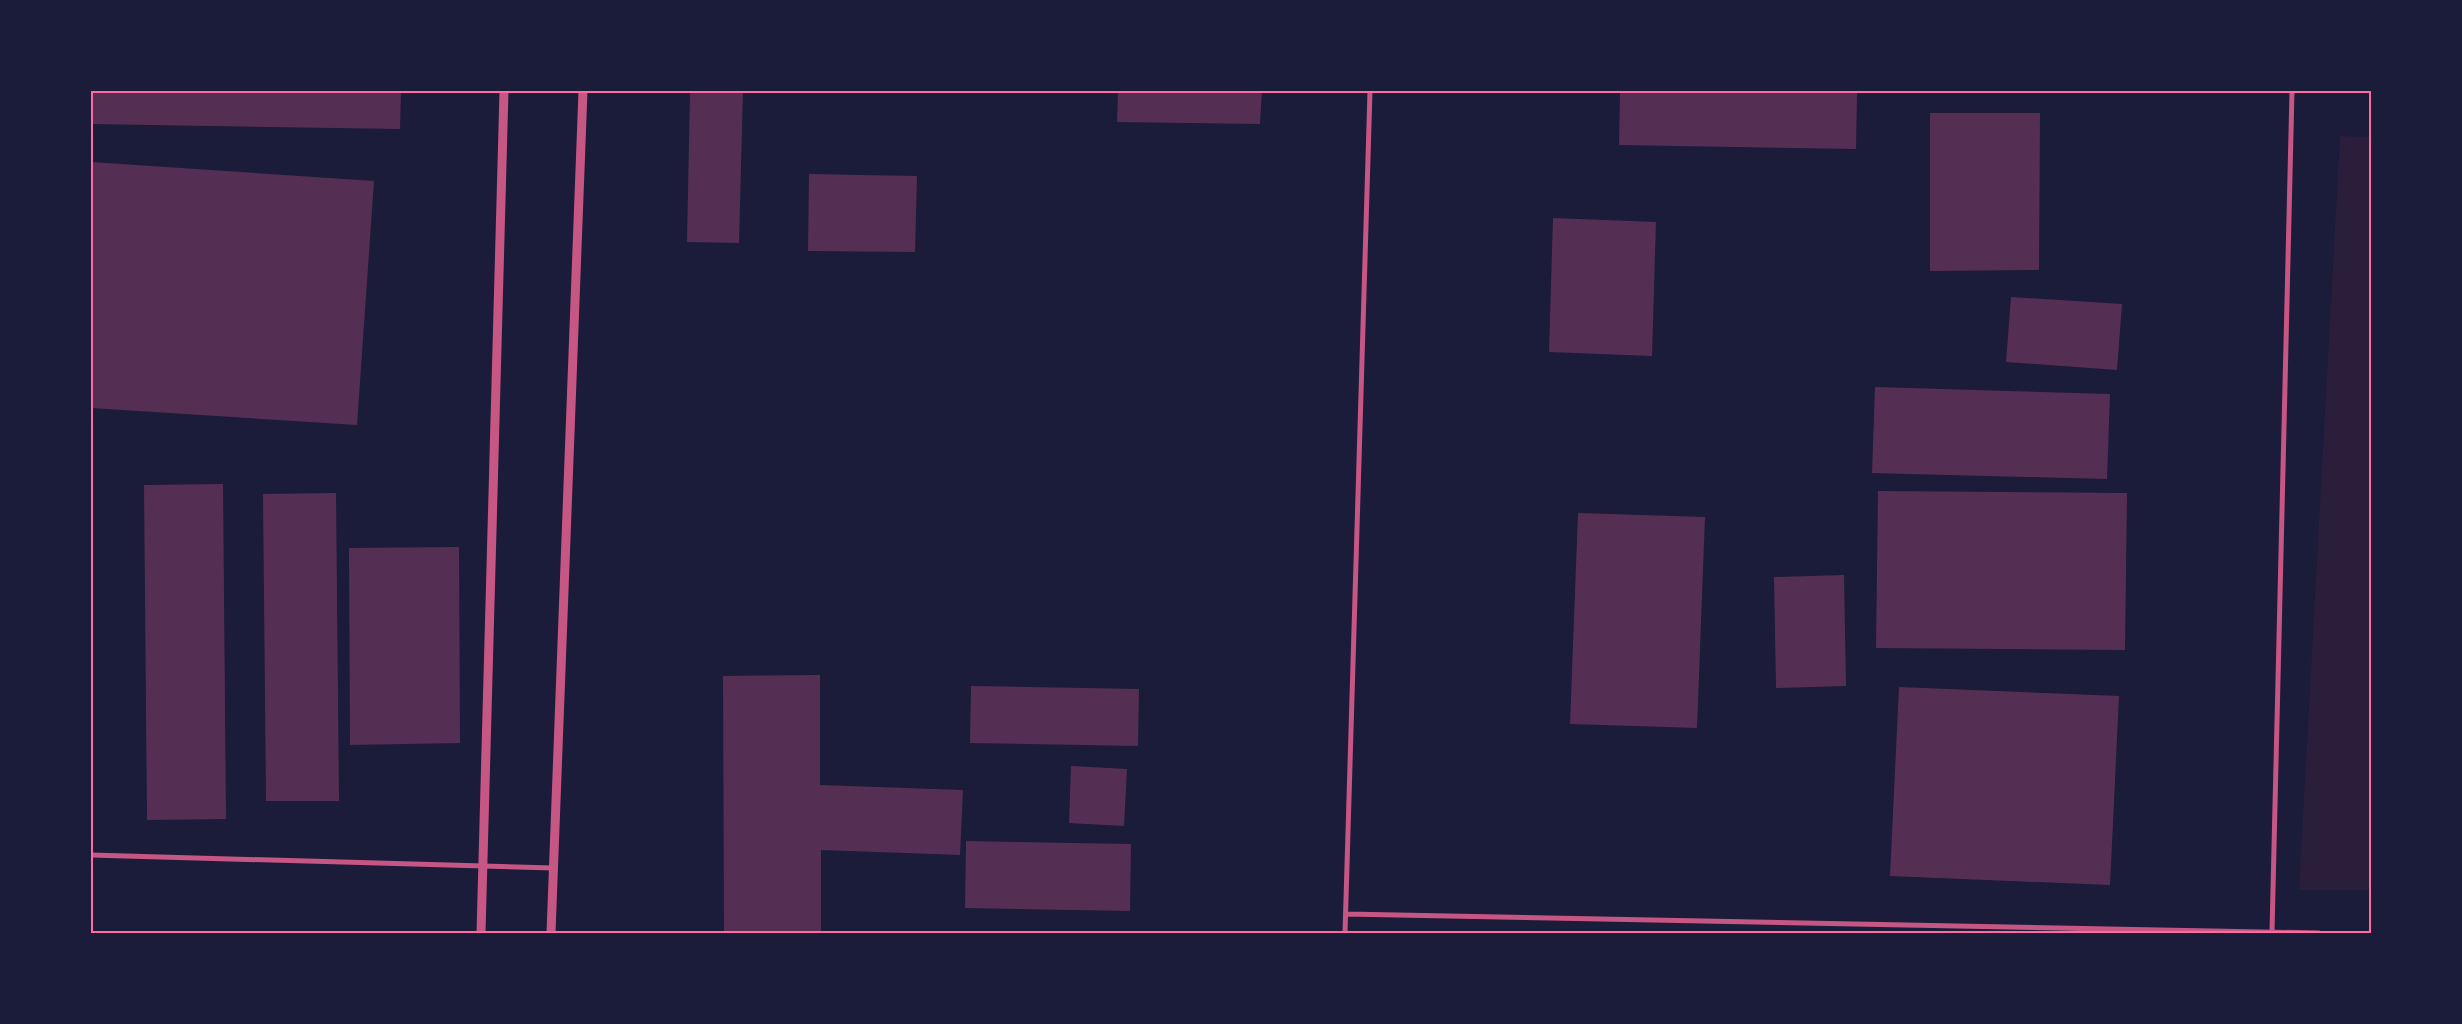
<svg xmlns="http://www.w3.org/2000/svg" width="2462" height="1024" viewBox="0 0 2462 1024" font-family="'Golos Text',sans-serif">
  <rect width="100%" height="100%" fill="#1b1b3a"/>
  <path fill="#2a1e3b" d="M2340 136 2371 137V890H2299Z"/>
  <path fill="#542f53" d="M91 91H401L400 129 91 124Z
    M690 91H743L739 243 687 242Z
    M1118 91H1262L1260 124 1117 122Z
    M1620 91H1857L1856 149 1619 145Z
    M1930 113H2040L2039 270 1930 271Z
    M91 162 374 181 357 425 91 408Z
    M809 174 917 176 915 252 808 251Z
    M1553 218 1656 222 1652 356 1549 352Z
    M2011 297 2122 304 2117 370 2006 362Z
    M1875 387 2110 394 2107 479 1872 473Z
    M223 484 226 819 147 820 144 485Z
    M1878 491 2127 493 2125 650 1876 648Z
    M336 493 339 801H266L263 494Z
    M1578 513 1705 517 1697 728 1570 724Z
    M459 547 460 743 350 745 349 548Z
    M1844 575 1846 686 1776 688 1774 577Z
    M820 675V785L963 790 960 855 821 850V933H724L723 676Z
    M971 686 1139 689 1138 746 970 743Z
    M1899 687 2119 696 2110 885 1890 876Z
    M1071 766 1127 769 1124 826 1069 823Z
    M966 841 1131 844 1130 911 965 908Z"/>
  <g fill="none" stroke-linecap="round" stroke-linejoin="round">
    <path stroke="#c65784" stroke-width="5" d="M91 855 553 868
      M1346 914 2319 933
      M2272 932 2292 91
      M1345 933 1370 91"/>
    <path stroke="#c65784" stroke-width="9" d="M481 933 504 91
      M551 933 583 91"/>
  </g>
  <rect width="2462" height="1024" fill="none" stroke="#1b1b3a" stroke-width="185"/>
  <rect x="92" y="92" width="2278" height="840" fill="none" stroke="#ff6b9d" stroke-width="2"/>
</svg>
